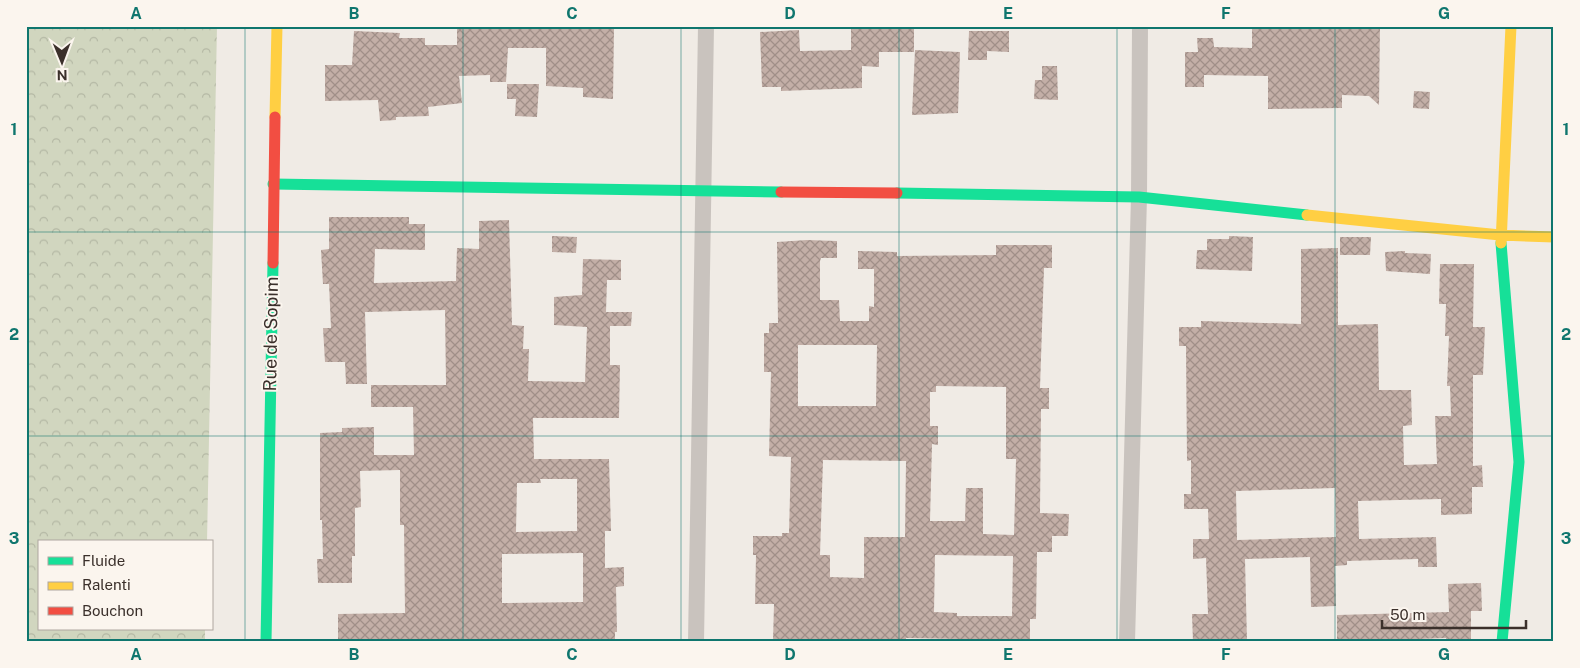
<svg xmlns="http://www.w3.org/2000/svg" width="1580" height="668" viewBox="0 0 1580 668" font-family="'Public Sans',sans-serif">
  <defs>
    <pattern id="park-crowns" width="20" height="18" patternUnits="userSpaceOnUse" patternTransform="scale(1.25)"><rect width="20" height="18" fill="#d1d6bf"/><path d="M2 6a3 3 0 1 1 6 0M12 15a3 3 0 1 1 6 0" fill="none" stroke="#b4b8a4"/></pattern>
    <pattern id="building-cross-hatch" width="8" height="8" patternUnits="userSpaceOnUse" patternTransform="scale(1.25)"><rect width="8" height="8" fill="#c3afa7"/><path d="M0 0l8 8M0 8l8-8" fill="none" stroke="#a08f88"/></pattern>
  </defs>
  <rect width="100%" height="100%" fill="#f0ebe5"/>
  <path fill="url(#park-crowns)" d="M26 26H217L207 542H39V629H205V642H26Z"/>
  <path fill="url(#building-cross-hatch)" fill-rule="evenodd" d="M457 26 505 29 614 28 613 99 583 97V88L546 86V48H508L506 82H490V75L459 76 462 103 428 107 429 116 396 117V120L380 121 378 100 325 101V65H352L354 31 400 33 399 38H425V45H457Z
    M851 26H914V52H879V67L862 66V88L781 91V87H762L760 32 799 30 800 51 851 50Z
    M1252 26H1380L1379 105 1369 96 1342 95V108L1268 109V76L1204 75V87H1185V52H1198L1197 38H1213L1214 47 1252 48Z
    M969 31H1009V52L987 51V60H968Z
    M915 50 960 52 958 113 912 115Z
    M1042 66H1057L1058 100 1034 99 1035 80H1042Z
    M507 84H539L537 117 515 116 516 99H507Z
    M1414 91 1430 92 1429 109 1413 108Z
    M329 217H409V224H425V250L375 249 374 283 456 281 457 248 479 249V221L509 220 512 325 524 326 523 349H529L528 381 585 382 587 327 554 325V297L582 295 583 259 621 260V280H607L606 312H632L631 326H610V365H620L619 418H533L534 459H609L611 531H605V568L624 567V586L616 587 617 632H615V642H338V614L405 613 404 525H400V470L360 471 361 507 355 508V556H352V583H318L317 559H323L322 520H320V433L342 432V428L374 427V455H414L413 407H371V385H446L445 310 365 312 367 384H346L345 362H325L323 328H331L329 284H323L321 250 329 249ZM540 479H577V531L516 532 517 483H541ZM583 553V602L502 603V554Z
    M552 236 577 237 576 253 552 252Z
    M1229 236 1253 237 1252 271 1196 269 1197 250H1207V239H1229Z
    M1340 237H1371L1370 255H1340Z
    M807 240 837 241V258H821L820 261V300H839L840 321H869V306L874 307V269H858V251L897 252V256L996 255V245H1052V268H1044L1040 388H1049V409H1041L1040 513 1069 514 1068 536H1052V552H1037L1036 619H1030V642H961V639L906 638V642H773L774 604H755L756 555H753V536H782V533H789L791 457 769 456 771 372H764V333H769V323H778L777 242ZM798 345H877L876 406H798ZM936 386 1006 387V459H1016L1014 535 983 534V488H966L965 521H930L932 444 938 445V426H930V392H936ZM823 460 906 461 905 537H864V578L830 577V555H820ZM935 555 1013 556 1012 616H957V613L934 612Z
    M1338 248V325L1378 324 1379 390H1411L1412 425 1403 426 1404 465 1437 464 1435 416H1451L1450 386H1447L1449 336H1445L1446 304H1439L1440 264H1474L1473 327H1485L1483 375H1473V466L1482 465 1483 487H1472V514L1441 515V499L1358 501 1359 539 1436 537 1437 567H1418V559L1347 561V565L1335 566 1336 606 1311 607 1310 557 1245 559 1247 642H1193L1192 614H1208L1206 558 1193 559V539H1209L1208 509H1184V494H1191V460L1187 461 1186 346H1179V327H1201V321L1301 324V249ZM1335 488 1336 537 1237 540 1236 491Z
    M1405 251V253L1431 254 1430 274 1386 271 1385 252Z
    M1481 583 1482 611H1471V641H1446V638L1337 642V615L1449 612 1448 584Z"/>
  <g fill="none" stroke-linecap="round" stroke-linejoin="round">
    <path stroke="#c9c3be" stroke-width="16" d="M696 642 706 26
      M1127 642 1139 197 1140 26"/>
    <path stroke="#16e098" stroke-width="11" d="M273 184 781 192
      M897 193 1139 197 1307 215
      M1501 243 1519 462 1502 642
      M266 642 273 263"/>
    <path stroke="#ffcf43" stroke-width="11" d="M275 117 277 26
      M1307 215 1500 235 1554 237
      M1501 243 1511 26"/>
    <path stroke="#f24e42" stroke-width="11" d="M781 192 897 193
      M273 263 275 117"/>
  </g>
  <path fill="none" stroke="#0f766e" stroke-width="1" stroke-opacity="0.55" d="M245 26V642M463 26V642M681 26V642M899 26V642M1117 26V642M1335 26V642M26 232H1554M26 436H1554"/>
  <g text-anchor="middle" stroke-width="4" stroke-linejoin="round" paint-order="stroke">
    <g font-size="18" fill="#3b302b" stroke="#fbf5ee">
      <text transform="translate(271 334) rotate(-89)" y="6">Rue de Sopim</text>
    </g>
  </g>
  <rect width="1580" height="668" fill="none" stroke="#fbf5ee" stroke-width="55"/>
  <rect x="38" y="540" width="175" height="90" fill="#fbf5ee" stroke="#aea6a0"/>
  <rect x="48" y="557" width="25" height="8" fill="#16e098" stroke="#aea6a0"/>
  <text x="82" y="566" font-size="15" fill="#3b302b">Fluide</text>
  <rect x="48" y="582" width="25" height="8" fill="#ffcf43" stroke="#aea6a0"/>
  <text x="82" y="590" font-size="15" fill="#3b302b">Ralenti</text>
  <rect x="48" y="607" width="25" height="8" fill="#f24e42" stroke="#aea6a0"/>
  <text x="82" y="616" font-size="15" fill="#3b302b">Bouchon</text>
  <g transform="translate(62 62) rotate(179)" stroke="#fbf5ee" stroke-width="4" paint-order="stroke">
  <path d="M0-4L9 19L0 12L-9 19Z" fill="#3b302b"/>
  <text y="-8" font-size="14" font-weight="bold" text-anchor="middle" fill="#3b302b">N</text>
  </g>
  <path d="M1382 620v8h144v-8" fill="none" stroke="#3b302b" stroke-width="2.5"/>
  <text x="1390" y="620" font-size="15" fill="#3b302b" stroke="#fbf5ee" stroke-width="4" paint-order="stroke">50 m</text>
  <rect x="28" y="28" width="1524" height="612" fill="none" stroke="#0f766e" stroke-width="2"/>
  <g font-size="16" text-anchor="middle" font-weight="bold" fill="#0f766e">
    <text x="136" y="19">A</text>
    <text x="354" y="19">B</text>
    <text x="572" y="19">C</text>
    <text x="790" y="19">D</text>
    <text x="1008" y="19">E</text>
    <text x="1226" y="19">F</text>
    <text x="1444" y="19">G</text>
    <text x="14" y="135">1</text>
    <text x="1566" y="135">1</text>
    <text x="14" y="340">2</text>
    <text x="1566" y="340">2</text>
    <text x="14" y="544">3</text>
    <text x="1566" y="544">3</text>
    <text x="136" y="660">A</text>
    <text x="354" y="660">B</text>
    <text x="572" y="660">C</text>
    <text x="790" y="660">D</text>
    <text x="1008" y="660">E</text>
    <text x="1226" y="660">F</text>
    <text x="1444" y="660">G</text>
  </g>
</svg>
